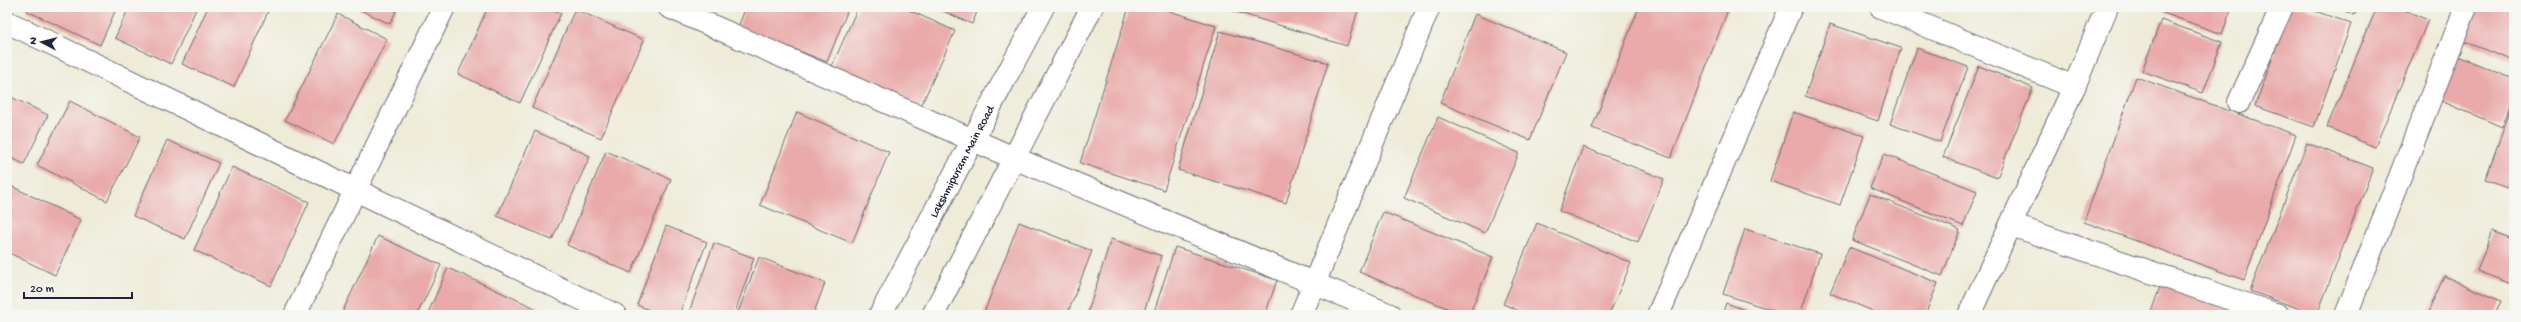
<svg xmlns="http://www.w3.org/2000/svg" width="2521" height="322" viewBox="0 0 2521 322" font-family="'Gochi Hand',sans-serif">
  <rect width="100%" height="100%" fill="#f6f6f2"/>
  <filter id="ink" filterUnits="userSpaceOnUse"><feTurbulence type="fractalNoise" baseFrequency=".025" numOctaves="2"/><feDisplacementMap in="SourceGraphic" scale="8" xChannelSelector="R" yChannelSelector="G"/><feConvolveMatrix kernelMatrix="1 2 1 2 8 2 1 2 1" color-interpolation-filters="sRGB"/></filter>
  <filter id="wash" filterUnits="userSpaceOnUse"><feTurbulence type="fractalNoise" baseFrequency=".012" numOctaves="4" result="noise"/><feDisplacementMap in="SourceGraphic" scale="16" xChannelSelector="R" yChannelSelector="G"/><feGaussianBlur stdDeviation="0.9" result="paint"/><feColorMatrix in="noise" values="0 0 0 0 0 0 0 0 0 0 0 0 0 0 0 0 0 1.4 0 .05"/><feComposite in="paint" operator="in"/></filter>
  <g filter="url(#wash)">
    <rect width="100%" height="100%" fill="#eeebd7"/>
    <g id="blocks">
      <path fill="#e9aaa9" d="M29 7H117L100 45 27 11Z
        M129 7H197L171 64 115 38Z
        M208 7H270L234 87 182 64Z
        M354 7H398L390 24Z
        M488 7H547L561 13 520 103 458 74Z
        M746 7H849L827 62 738 27Z
        M858 7H902L955 31 921 106 832 66Z
        M934 7H979L972 24Z
        M1129 7H1157L1216 26 1164 190 1080 163Z
        M1220 7H1359L1347 46Z
        M1639 7H1729L1671 158 1592 128Z
        M2165 7H2232L2222 34 2163 13Z
        M2291 7H2304L2351 24 2314 127 2255 106Z
        M2334 7H2358L2355 15Z
        M2377 7H2397L2428 20 2375 147 2327 127Z
        M2475 7H2514V61L2462 41Z
        M575 9 644 40 601 138 532 108Z
        M338 14 387 39 334 144 285 120Z
        M1475 14 1566 52 1530 140 1440 103Z
        M2161 20 2222 42 2203 93 2142 71Z
        M1830 24 1901 48 1878 121 1805 96Z
        M1220 31 1328 63 1286 203 1178 170Z
        M1917 48 1968 67 1940 142 1890 124Z
        M2457 56 2514 79V97L2502 127 2439 100Z
        M1979 66 2033 88 1997 178 1943 157Z
        M2136 77 2296 135 2244 280 2084 222Z
        M7 95 48 115 24 164 7 156Z
        M2514 100V190L2485 180Z
        M70 101 140 137 107 201 37 165Z
        M797 112 889 152 852 243 760 205Z
        M1793 112 1864 136 1840 205 1770 181Z
        M1438 117 1519 153 1485 233 1404 198Z
        M535 131 590 156 552 240 497 216Z
        M167 140 219 163 185 239 133 216Z
        M2307 143 2373 168 2317 315 2250 291Z
        M1583 147 1664 179 1638 242 1559 211Z
        M606 151 671 179 631 273 567 245Z
        M1884 154 1977 191 1963 226 1870 188Z
        M232 167 309 202 271 286 194 250Z
        M7 184 81 220 55 275 7 252Z
        M1870 194 1960 230 1942 276 1852 240Z
        M1383 212 1493 257 1469 315H1464L1359 272Z
        M1019 222 1092 251 1067 315H983Z
        M1537 223 1631 263 1609 315H1529L1503 304Z
        M666 226 707 242 679 315H662L637 305Z
        M1745 229 1820 254 1800 315H1787L1723 294Z
        M2492 231 2514 239V285L2477 271Z
        M378 236 441 265 417 315H341Z
        M1111 239 1162 256 1143 315H1087Z
        M714 243 754 258 734 315H688Z
        M1175 247 1277 280 1265 315H1153Z
        M1849 247 1938 283 1925 315H1882L1830 293Z
        M759 257 825 283 813 315H737Z
        M448 268 535 308 532 315H427Z
        M2444 276 2501 301 2495 315H2427Z
        M2162 281 2256 315H2150Z
        M1726 303 1759 315H1722Z"/>
    </g>
  </g>
  <g filter="url(#ink)">
    <use href="#blocks" fill-opacity="0" stroke="#696872" stroke-width="1"/>
    <g fill="none" stroke-linecap="round" stroke-linejoin="round">
      <defs>
        <path id="street" d="M669 7 1014 158 1390 315
          M1881 7 2074 87
          M7 22 615 315
          M2239 102 2282 7
          M2011 225 2278 315
          M295 315 444 7
          M1301 315 1429 7
          M1658 315 1791 7
          M2346 315 2466 7"/>
        <g id="secondary">
          <path id="s1" d="M880 315 1043 7"/>
          <path d="M933 315 1092 7"/>
          <path d="M1969 315 2074 87 2107 7"/>
        </g>
      </defs>
      <use href="#street" stroke="#696872" stroke-width="24"/>
      <use href="#secondary" stroke="#696872" stroke-width="24"/>
      <use href="#street" stroke="#fff" stroke-width="22"/>
      <use href="#secondary" stroke="#fff" stroke-width="22"/>
    </g>
  </g>
  <g text-anchor="middle" stroke-width="3" stroke-linejoin="round" paint-order="stroke">
    <g font-size="12" fill="#22223b" stroke="#f6f6f2">
      <text dy="4" stroke="none"><textPath href="#s1" startOffset="174">Lakshmipuram Main Road</textPath></text>
    </g>
  </g>
  <rect width="2521" height="322" fill="none" stroke="#f6f6f2" stroke-width="24"/>
  <g transform="translate(42 42) rotate(277)" stroke="#f6f6f2" stroke-width="3" paint-order="stroke">
  <path d="M0-3L7 15L0 10L-7 15Z" fill="#22223b"/>
  <text y="-6" font-size="11" font-weight="bold" text-anchor="middle" fill="#22223b">N</text>
  </g>
  <path d="M24 292v6h108v-6" fill="none" stroke="#22223b" stroke-width="2"/>
  <text x="30" y="292" font-size="12" fill="#22223b" stroke="#f6f6f2" stroke-width="3" paint-order="stroke">20 m</text>
</svg>
